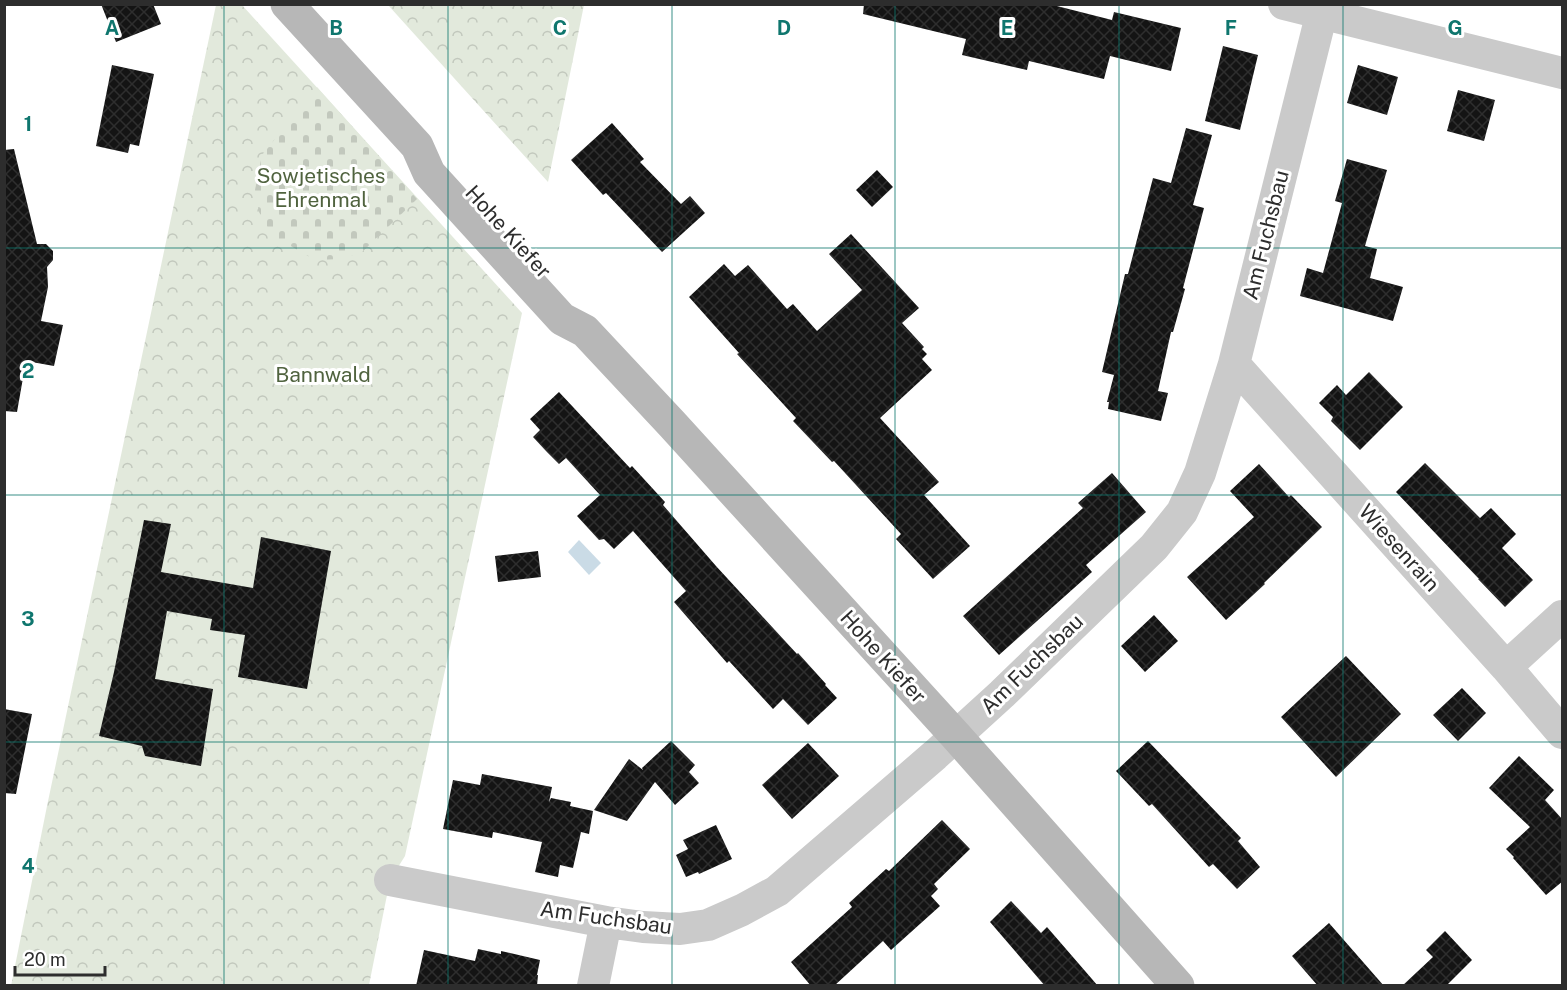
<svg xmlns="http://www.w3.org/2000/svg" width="1567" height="990" viewBox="0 0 1567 990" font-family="'Public Sans',sans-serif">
  <defs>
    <pattern id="forest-crowns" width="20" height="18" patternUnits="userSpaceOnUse" patternTransform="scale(1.5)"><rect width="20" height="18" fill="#e2e9dc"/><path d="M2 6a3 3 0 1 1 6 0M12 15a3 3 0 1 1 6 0" fill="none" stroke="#c2c8bd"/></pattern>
    <pattern id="cemetery-stones" width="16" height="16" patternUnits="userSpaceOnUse" patternTransform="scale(1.5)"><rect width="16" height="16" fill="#e2e9dc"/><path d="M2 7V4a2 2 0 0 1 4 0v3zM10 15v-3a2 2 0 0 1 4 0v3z" fill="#c2c8bd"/></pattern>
    <pattern id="building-cross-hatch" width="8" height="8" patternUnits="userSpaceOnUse" patternTransform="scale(1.5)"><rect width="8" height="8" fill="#141414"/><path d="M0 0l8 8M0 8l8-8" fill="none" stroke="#2e2e2e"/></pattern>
  </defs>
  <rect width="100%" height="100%" fill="#fff"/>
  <path fill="url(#forest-crowns)" d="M216 5H242L522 313 405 856 390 880 369 985 11 986 47 806Z
    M388 5H584L548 182Z"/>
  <path fill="url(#cemetery-stones)" d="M317 87 417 199 362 252 341 259 315 260 272 235 259 212 255 190 262 155Z"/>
  <path fill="#cadbe6" d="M579 540 601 563 589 575 568 552Z"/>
  <path fill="url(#building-cross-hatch)" d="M101 4H153L161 24 116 42Z
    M864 4H1049L1112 20 1114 12 1181 28 1171 71 1110 56 1104 79 1029 61 1027 70 962 55 966 39 863 14Z
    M1223 46 1258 55 1240 130 1205 121Z
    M112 65 154 74 139 146 130 144 128 153 96 146Z
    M1358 65 1398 77 1387 115 1347 103Z
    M1458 90 1495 100 1484 141 1447 131Z
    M612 123 644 159 640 162 681 204 690 196 705 213 662 252 606 193 603 195 571 160Z
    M1186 128 1212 135 1193 205 1204 208 1183 288 1185 289 1173 332H1171L1158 391 1168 393 1161 421 1108 409 1109 402H1107L1114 375 1102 372 1125 274H1128L1153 178 1171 183Z
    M14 149 37 244H46L53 251V260L47 267 48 287 41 321 63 325 54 366 26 361 17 412 4 411V150Z
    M1347 159 1387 170 1365 246 1377 249 1370 278 1403 287 1393 321 1300 296 1307 268 1323 273 1342 203 1335 201Z
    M877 170 893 187 872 207 856 190Z
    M851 234 919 308 902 323 924 347 922 349 927 354 922 359 932 370 880 418 939 482 924 495 970 546 933 579 896 539 901 534 834 461 832 462 793 421 796 418 737 354 739 353 689 297 724 264 735 276 748 265 787 309 793 304 817 331 862 290 829 254Z
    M1369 372 1403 407 1360 450 1331 421 1333 417 1319 403 1337 385 1346 395Z
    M559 392 630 468 632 466 665 502 663 505 716 566 797 654 798 653 826 684 825 685 837 698 808 725 783 699 773 709 729 661 727 663 674 602 686 591 633 531 614 549 604 539 599 540 577 516 600 495 566 458 559 464 546 451 533 437 540 430 530 419Z
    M1425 463 1480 518 1491 508 1516 534 1502 548 1533 580 1505 607 1478 579H1479L1396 492Z
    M1259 464 1289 497 1291 495 1322 527 1264 583 1265 584 1226 620 1187 577 1254 517 1230 491Z
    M1112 473 1146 512 1086 565 1092 572 999 655 963 616 1083 508 1078 503Z
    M144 520 171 524 161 572 253 588 261 537 331 551 307 689 238 677 245 635 210 630 212 619 167 611 155 679 213 689 201 766 145 756 142 746 99 736 114 672Z
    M538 551 541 577 498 582 495 556Z
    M1154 615 1178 641 1145 672 1121 646Z
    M1346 656 1401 714 1336 777 1281 717Z
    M1462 688 1486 713 1458 741 1433 715Z
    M4 709 32 714 16 794 4 793Z
    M671 741 695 765 689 772 699 783 675 805 655 782 627 821 594 810 629 759 643 770 642 768Z
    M1148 741 1241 838 1238 841 1260 867 1237 889 1213 864 1209 867 1152 804 1149 806 1116 771Z
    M808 743 839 776 792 819 762 785Z
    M1519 756 1554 790 1545 800 1563 820V881L1546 895 1513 858 1514 857 1506 849 1530 827 1489 788Z
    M482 774 552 787 549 802 551 798 571 802 570 806 593 811 589 834 581 832 573 868 560 865 558 877 535 872 542 842 493 832 492 838 443 829 453 780 480 785Z
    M942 820 970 849 934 884 938 889 931 896 940 906 891 950 883 941 834 986H811L791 962 852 907 849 903 886 869 889 871Z
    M716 825 732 859 699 874 698 872 686 877 676 855 688 849 683 840Z
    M1011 901 1041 933 1047 927 1098 986H1045L990 922Z
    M1329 923 1384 986H1318L1292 956Z
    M1445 931 1472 960 1446 986H1402L1433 957 1426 950Z
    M478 949 501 954V951L540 960 537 975H538L537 986H416L424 950 475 961Z"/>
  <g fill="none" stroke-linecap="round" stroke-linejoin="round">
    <path stroke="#cacaca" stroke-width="32" d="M1284 4 1562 73
      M1234 364 1506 667 1562 733
      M1506 667 1562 616
      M390 880 606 922 643 927 680 929 708 925 742 910 777 891 935 755 1002 694 1154 547 1182 512 1200 473 1234 364 1324 4
      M593 986 606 922"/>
    <path stroke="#b7b7b7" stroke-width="33" d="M287 4 417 146 429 173 562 319 585 331 672 424 956 736 1178 986"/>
  </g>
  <path fill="none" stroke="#0f766e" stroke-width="1.5" stroke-opacity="0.55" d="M224 4V986M448 4V986M672 4V986M895 4V986M1119 4V986M1343 4V986M4 248H1562M4 495H1562M4 742H1562"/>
  <g text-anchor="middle" stroke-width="6" stroke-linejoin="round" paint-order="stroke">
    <g font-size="21" fill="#50633f" stroke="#fff">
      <text x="321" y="183">Sowjetisches<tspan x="321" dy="24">Ehrenmal</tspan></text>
      <text x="323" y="382">Bannwald</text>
    </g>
    <g font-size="21" fill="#2d2d2d" stroke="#fff">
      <text transform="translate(508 232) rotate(48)" y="7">Hohe Kiefer</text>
      <text transform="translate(1266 235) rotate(-76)" y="7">Am Fuchsbau</text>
      <text transform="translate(1399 548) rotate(48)" y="7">Wiesenrain</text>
      <text transform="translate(883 657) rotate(48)" y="7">Hohe Kiefer</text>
      <text transform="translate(1032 664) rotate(-44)" y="7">Am Fuchsbau</text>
      <text transform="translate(606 918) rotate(8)" y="7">Am Fuchsbau</text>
    </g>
  </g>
  <g font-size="20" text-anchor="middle" font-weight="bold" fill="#0f766e" stroke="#fff" stroke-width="6" stroke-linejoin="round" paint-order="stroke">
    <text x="112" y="35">A</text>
    <text x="336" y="35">B</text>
    <text x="560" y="35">C</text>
    <text x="784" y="35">D</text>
    <text x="1007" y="35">E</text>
    <text x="1231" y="35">F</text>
    <text x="1455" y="35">G</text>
    <text x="28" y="131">1</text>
    <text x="28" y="378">2</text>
    <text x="28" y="626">3</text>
    <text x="28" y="873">4</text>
  </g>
  <rect width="1567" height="990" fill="none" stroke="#2d2d2d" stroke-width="12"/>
  <path d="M15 966v9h90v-9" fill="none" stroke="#2d2d2d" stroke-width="3"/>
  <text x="24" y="966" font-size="18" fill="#2d2d2d" stroke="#ffffff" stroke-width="4.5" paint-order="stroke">20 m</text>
</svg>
